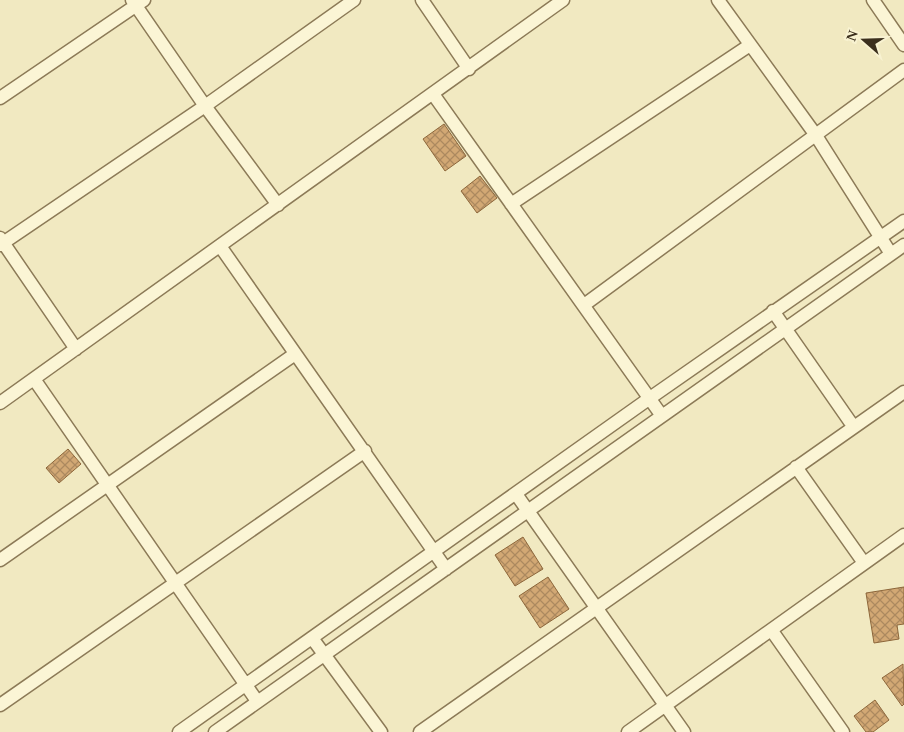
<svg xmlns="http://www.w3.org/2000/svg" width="904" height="732" viewBox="0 0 904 732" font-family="'Times New Roman',serif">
  <defs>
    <pattern id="building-cross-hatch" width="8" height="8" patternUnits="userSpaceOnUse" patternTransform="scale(1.25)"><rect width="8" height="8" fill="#d2a874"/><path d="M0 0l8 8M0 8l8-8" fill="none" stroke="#ac895f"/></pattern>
  </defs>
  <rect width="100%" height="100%" fill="#f1e9c1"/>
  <path fill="url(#building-cross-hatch)" stroke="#8d673b" d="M444 124 466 156 445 171 423 139Z
    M480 176 497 198 477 213 461 191Z
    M68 449 81 464 59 483 46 468Z
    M523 537 543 569 515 586 495 555Z
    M548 577 569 609 540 628 519 596Z
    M904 587V624L897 625 899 639 874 643 866 593Z
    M903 664 904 704 902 706 882 678Z
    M875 700 889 720 873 732H866L854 716Z"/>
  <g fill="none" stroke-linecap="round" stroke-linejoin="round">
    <defs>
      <path id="street" d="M132 0 205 106 278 205
        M422 0 469 69
        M718 0 815 134 891 254
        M873 0 904 45
        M433 94 662 416
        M0 98 144 0
        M511 204 750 45
        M0 238 76 349
        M0 245 205 106 354 0
        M220 246 446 569
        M584 305 904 70
        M773 311 853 426
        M34 379 257 701
        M0 403 563 0
        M796 467 864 563
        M516 494 684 732
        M0 560 295 354
        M772 631 843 732
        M312 638 381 732
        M0 705 365 451
        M179 732 650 398 904 221
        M215 732 904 245
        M420 732 904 392
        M628 732 904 535"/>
    </defs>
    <use href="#street" stroke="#8c7a57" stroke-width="15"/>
    <use href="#street" stroke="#fbf5d5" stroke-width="12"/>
  </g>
  <g transform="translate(864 40) rotate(290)" stroke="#f8f2d1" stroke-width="4" paint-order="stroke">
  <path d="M0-4L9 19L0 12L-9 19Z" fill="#3b2f1d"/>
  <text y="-8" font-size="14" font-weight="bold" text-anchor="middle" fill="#3b2f1d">N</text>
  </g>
</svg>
